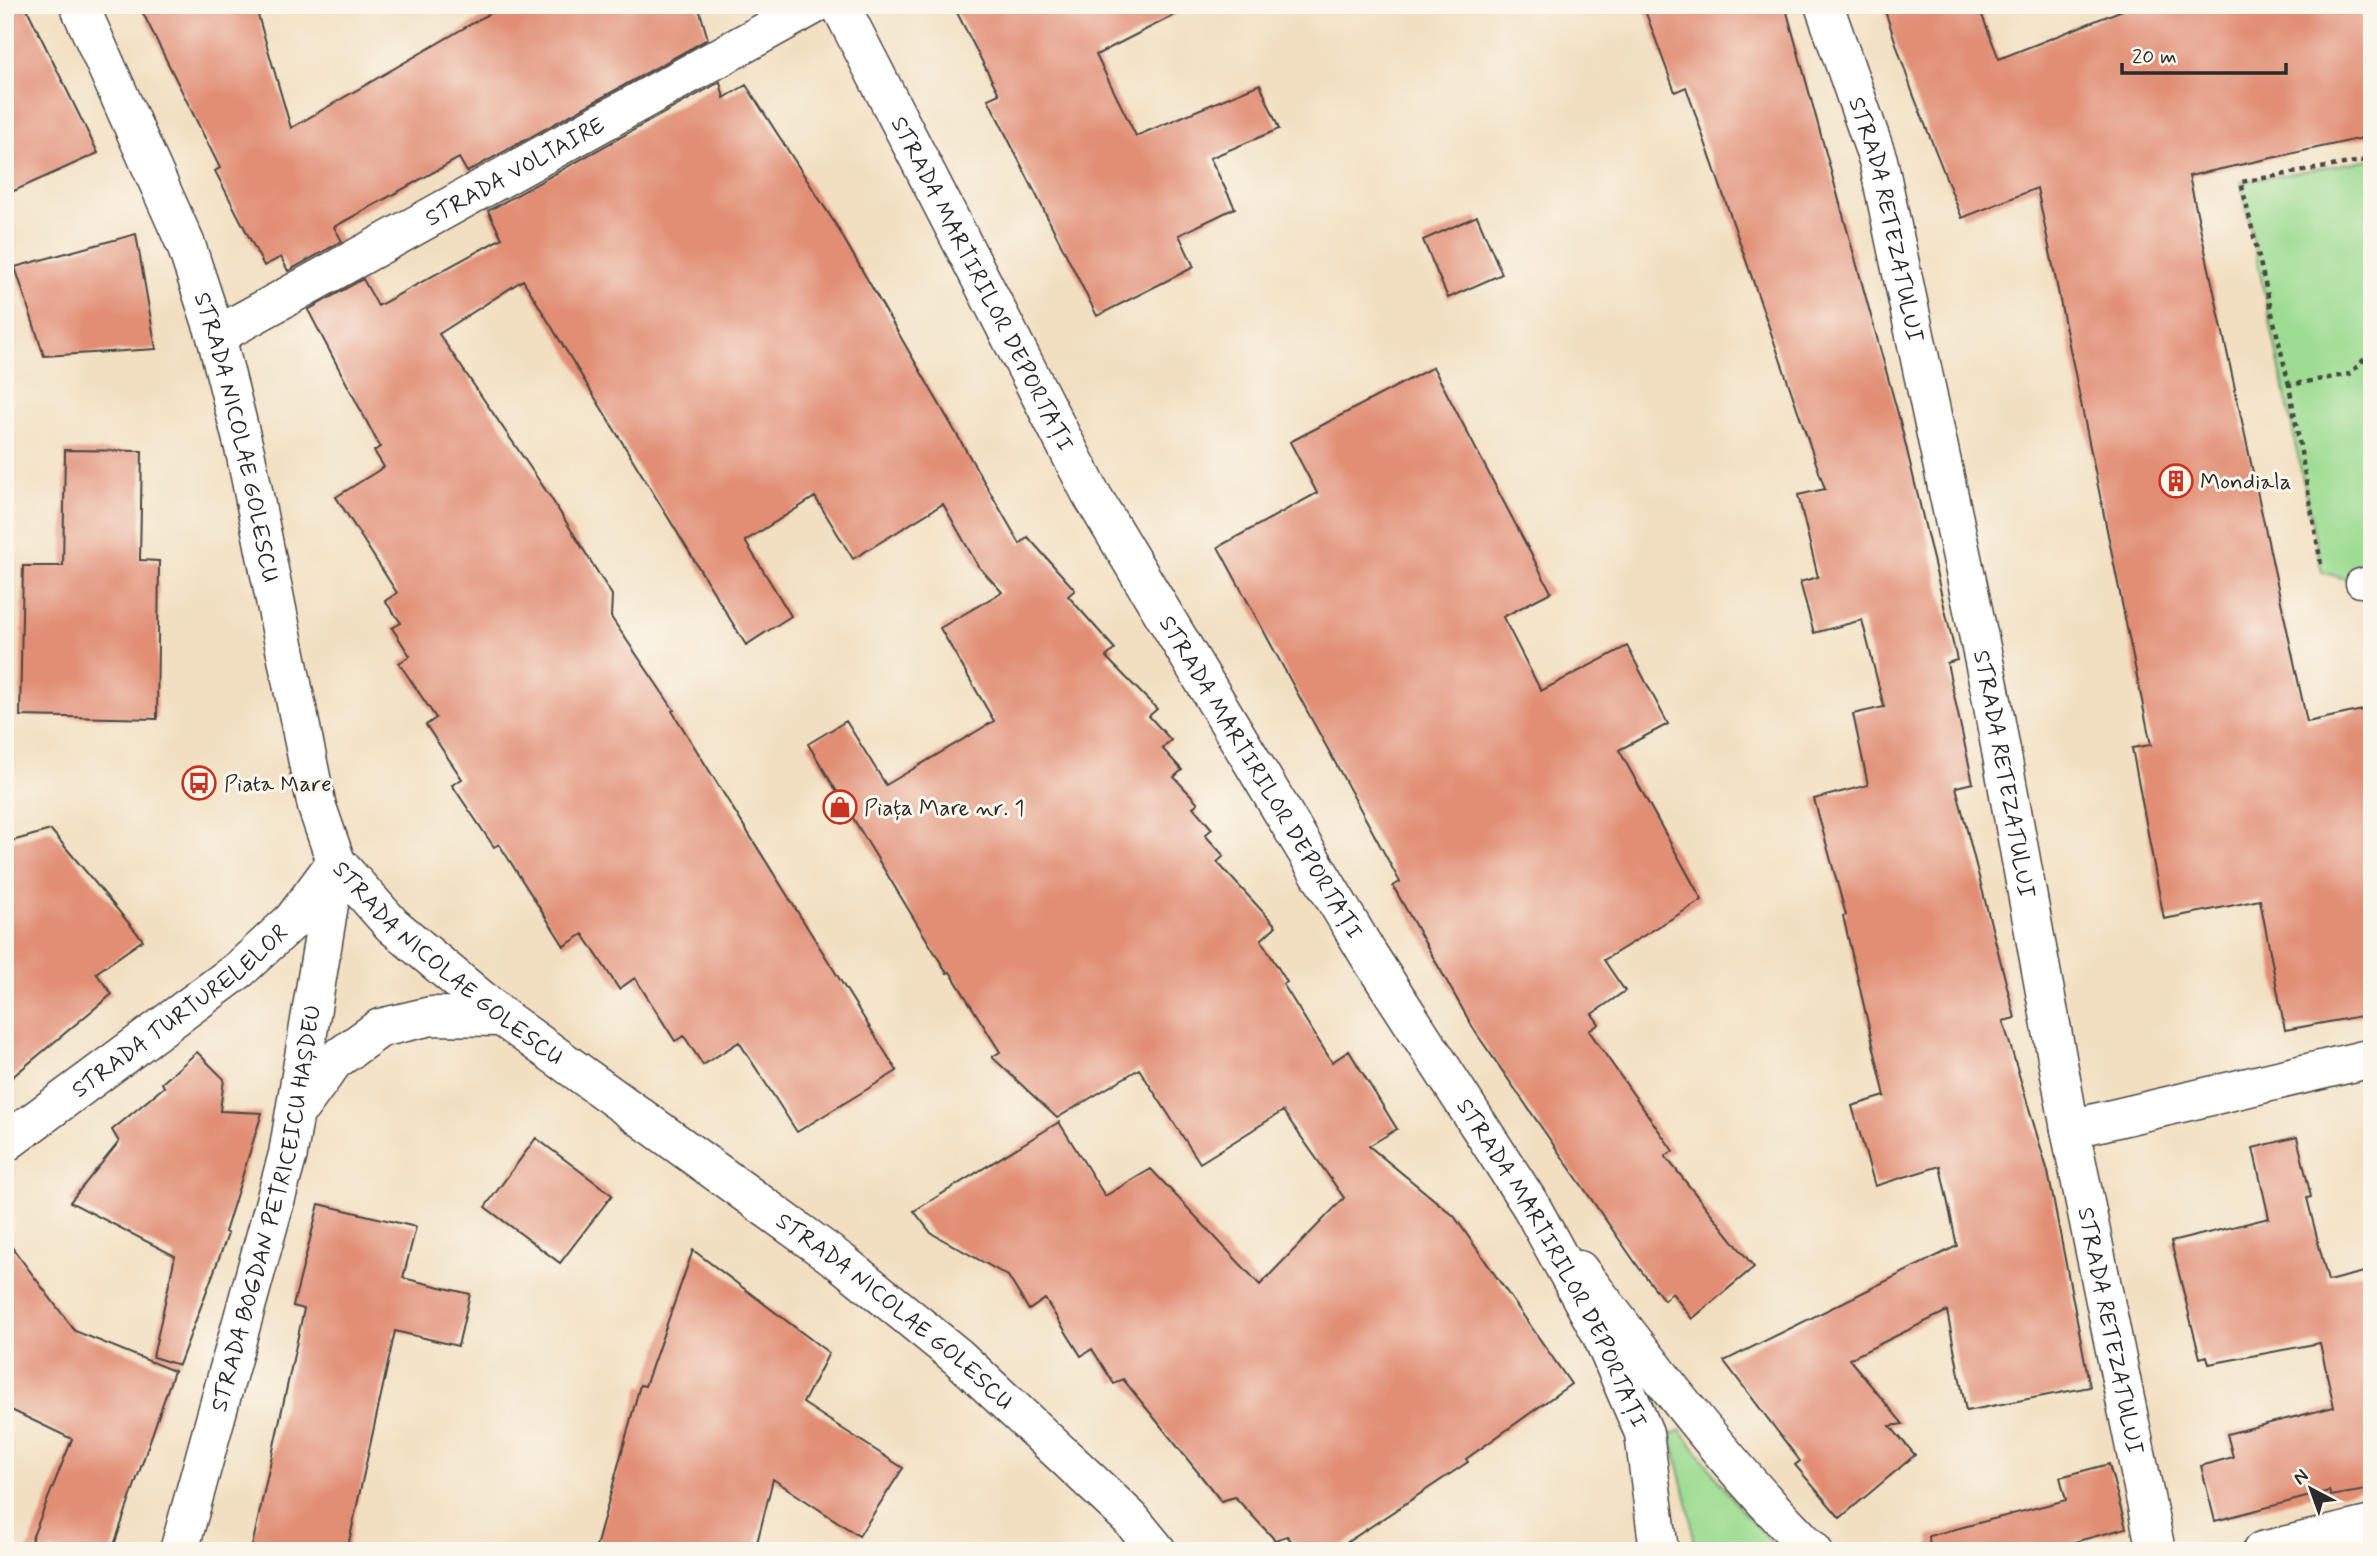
<svg xmlns="http://www.w3.org/2000/svg" width="2377" height="1556" viewBox="0 0 2377 1556" font-family="Mynerve,sans-serif">
  <rect width="100%" height="100%" fill="#fbf7ec"/>
  <filter id="ink" filterUnits="userSpaceOnUse"><feTurbulence type="fractalNoise" baseFrequency=".0143" numOctaves="2"/><feDisplacementMap in="SourceGraphic" scale="14" xChannelSelector="R" yChannelSelector="G"/><feConvolveMatrix kernelMatrix="1 2 1 2 8 2 1 2 1" color-interpolation-filters="sRGB"/></filter>
  <filter id="wash" filterUnits="userSpaceOnUse"><feTurbulence type="fractalNoise" baseFrequency=".00686" numOctaves="4" result="noise"/><feDisplacementMap in="SourceGraphic" scale="28" xChannelSelector="R" yChannelSelector="G"/><feGaussianBlur stdDeviation="1.57" result="paint"/><feColorMatrix in="noise" values="0 0 0 0 0 0 0 0 0 0 0 0 0 0 0 0 0 1.4 0 .05"/><feComposite in="paint" operator="in"/></filter>
  <g filter="url(#wash)">
    <rect width="100%" height="100%" fill="#f2dfc1"/>
    <path fill="#9ddc92" stroke="#64845e" stroke-width="2" d="M2372 159V580L2360 583 2322 572 2241 182Z
      M1681 1430 1743 1512 1780 1551H1694L1691 1518 1671 1435Z"/>
    <g id="blocks">
      <path fill="#e18e75" d="M5 5H25L98 153 5 195Z
        M139 5H255L291 128 504 5H698L708 39 467 172 459 158 334 227 342 241 288 271 281 257 264 266 215 171 220 168Z
        M953 5H1194L1096 55 1136 136 1260 84 1279 129 1210 158 1235 208 1179 235 1194 267 1097 316 988 99 999 94Z
        M1643 5H1785L1900 421 1957 660 1947 663 1973 783 1956 787 2015 1018 2003 1021 2048 1172 2090 1387 1966 1411 1947 1311 1849 1359 1903 1424 1890 1426 1915 1455 1840 1518 1795 1465 1800 1461 1724 1361 1957 1246 1940 1166 1875 1186 1852 1106 1885 1096 1843 916 1846 915 1814 799 1868 785 1853 714 1884 707 1862 620 1814 633 1800 582 1818 577 1798 495 1825 489 1686 87 1675 92Z
        M1883 5H1978L1999 59 2135 5H2372V136L2189 176 2307 722 2372 708V1014L2285 1030 2260 900 2164 919 2132 748 2151 745 2037 188 1962 218 1913 94Z
        M720 82 724 98 746 85 836 225 1020 544 1028 537 1075 590 1068 596 1115 649 1106 657 1157 709 1149 716 1171 740 1162 748 1182 770 1174 777 1198 803 1193 807 1212 829 1205 835 1224 856 1217 862 1276 926 1261 940 1287 982 1283 984 1332 1062 1349 1051 1397 1129 1369 1146 1454 1216 1571 1384 1466 1459 1468 1462 1334 1551H1300L1287 1536 1275 1540 1235 1497 1221 1501 1123 1379 1114 1384 1092 1349 1081 1356 1045 1299 1029 1310 1008 1276 931 1233 914 1211 1059 1122 1105 1196 1151 1169 1260 1285 1344 1198 1283 1111 1200 1163 1139 1069 1057 1118 992 1057 1000 1052 950 972 947 973 808 744 846 721 886 785 994 721 940 628 1002 592 978 566 943 504 853 559 815 497 745 541 791 616 746 645 523 280 439 334 551 498 612 595 611 617 674 710 672 711 897 1071 797 1132 739 1042 703 1065 684 1036 675 1041 635 978 619 989 583 934 564 946 499 844 494 847 452 785 462 779 426 725 436 718 399 663 410 656 392 628 401 623 385 601 397 593 336 497 384 467 374 451 380 447 308 310 363 279 378 306 502 238 488 211Z
        M1477 216 1502 274 1448 298 1423 240Z
        M136 234 156 349 44 356 15 267Z
        M1433 367 1551 592 1503 617 1541 691 1627 646 1668 724 1619 750 1702 900 1604 960 1625 991 1592 1014 1599 1024 1589 1031 1673 1151 1665 1156 1754 1267 1692 1319 1672 1293 1664 1300 1639 1268 1476 1033 1393 886 1400 882 1218 547 1317 493 1290 442Z
        M65 450 142 451 140 560 159 561 157 719 20 716 23 566H63Z
        M51 830 143 940 96 973 112 994 5 1083V843Z
        M197 1052 224 1079 220 1111 262 1113 225 1232 228 1234 179 1365 153 1357 175 1256 70 1202 119 1142 112 1130 164 1087 162 1083Z
        M2297 1137 2311 1197 2307 1198 2328 1281 2372 1270V1489L2331 1496 2329 1491 2215 1521 2201 1466 2233 1457 2227 1434 2334 1407 2320 1343 2209 1364 2207 1356 2200 1358 2171 1242 2269 1218 2253 1148Z
        M536 1138 612 1195 560 1263 485 1207Z
        M319 1204 416 1227 403 1278 470 1294 458 1346 395 1331 347 1551H251L304 1309 293 1306Z
        M5 1238 75 1331 174 1371 112 1551H27L72 1439 5 1407Z
        M693 1250 829 1353 803 1403 903 1468 859 1536 773 1479 755 1551H595L640 1385 645 1386Z
        M2109 1464 2126 1528 2041 1551H1930L1929 1536 2066 1500 2060 1477Z"/>
    </g>
  </g>
  <g filter="url(#ink)">
    <use href="#blocks" fill-opacity="0" stroke="#494642" stroke-width="2"/>
    <g fill="none" stroke-linecap="round" stroke-linejoin="round">
      <defs>
        <path id="service" d="M2360 583 2372 580"/>
        <g id="minor">
          <path id="s1" d="M1824 5 1878 160 1990 690 2070 1129 2156 1551"/>
          <path id="s2" d="M216 336 814 5"/>
          <path d="M301 1106 334 1061 380 1028 431 1016 502 1017"/>
          <path d="M2070 1129 2372 1058"/>
          <path id="s3" d="M5 1143 240 969 293 920 333 866"/>
          <path id="s4" d="M179 1551 288 1154 336 862"/>
        </g>
        <path id="tertiary" d="M1579 1270C1653 1367 1726 1465 1813 1551
          M2262 1551 2372 1525"/>
        <g id="primary">
          <path id="s5" d="M79 5 186 245 216 336 246 456 317 807 336 862 392 925 502 1017 841 1262 958 1357 1130 1518 1157 1551"/>
          <path id="s6" d="M840 5 1090 492 1368 954 1531 1206 1601 1334 1644 1433 1659 1551"/>
        </g>
      </defs>
      <use href="#service" stroke="#494642" stroke-width="31"/>
      <use href="#minor" stroke="#494642" stroke-width="41"/>
      <use href="#tertiary" stroke="#494642" stroke-width="41"/>
      <use href="#primary" stroke="#494642" stroke-width="41"/>
      <path stroke="#494642" stroke-width="4.5" stroke-dasharray="5 5" stroke-linecap="butt" d="M2289 385 2241 182 2372 159
        M2321 564 2289 385 2350 374 2372 351"/>
      <use href="#service" stroke="#fff" stroke-width="28"/>
      <use href="#minor" stroke="#fff" stroke-width="38"/>
      <use href="#tertiary" stroke="#fff" stroke-width="38"/>
      <use href="#primary" stroke="#fff" stroke-width="38"/>
    </g>
  </g>
  <defs>
    <symbol id="building-ring" viewBox="-11 -11 22 22"><circle r="9.5" fill="#fbf7ec" stroke="#c8321e" stroke-width="1.5"/><path d="M-4-6H4V6H1V3H-1V6H-4ZM-2.5-4.3h1.7v1.8h-1.7ZM.8-4.3h1.7v1.8H.8ZM-2.5-1h1.7V.8h-1.7ZM.8-1h1.7V.8H.8Z" fill="#c8321e"/></symbol>
    <symbol id="bus-ring" viewBox="-11 -11 22 22"><circle r="9.5" fill="#fbf7ec" stroke="#c8321e" stroke-width="1.5"/><path d="M-5-6H5V4H4V6H2V4H-2V6H-4V4H-5ZM-3.5-4V0h7V-4ZM-3.5 1.2v1.5H-2V1.2ZM2 1.2v1.5H3.5V1.2Z" fill="#c8321e"/></symbol>
    <symbol id="shop-ring" viewBox="-11 -11 22 22"><circle r="9.5" fill="#fbf7ec" stroke="#c8321e" stroke-width="1.5"/><path d="M-5-2.5h2.3a2.7 3.5 0 0 1 5.4 0H5L5.5 6h-11ZM-1.5-2.5h3a1.5 2.3 0 0 0-3 0Z" fill="#c8321e"/></symbol>
  </defs>
  <g fill-rule="evenodd">
    <use href="#building-ring" x="2157" y="462" width="38" height="38"/>
    <use href="#bus-ring" x="180" y="764" width="38" height="38"/>
    <use href="#shop-ring" x="821" y="788" width="38" height="38"/>
  </g>
  <g text-anchor="middle" stroke-width="6" stroke-linejoin="round" paint-order="stroke">
    <g font-size="23" fill="#2b2b2b" stroke="#fbf7ec">
      <text dy="8" stroke="none"><textPath href="#s2" startOffset="341">STRADA VOLTAIRE</textPath></text>
      <text dy="8" stroke="none"><textPath href="#s1" startOffset="224">STRADA RETEZATULUI</textPath></text>
      <text dy="8" stroke="none"><textPath href="#s6" startOffset="313">STRADA MARTIRILOR DEPORTAȚI</textPath></text>
      <text dy="8" stroke="none"><textPath href="#s5" startOffset="462">STRADA NICOLAE GOLESCU</textPath></text>
      <text dy="8" stroke="none"><textPath href="#s1" startOffset="791">STRADA RETEZATULUI</textPath></text>
      <text dy="8" stroke="none"><textPath href="#s6" startOffset="880">STRADA MARTIRILOR DEPORTAȚI</textPath></text>
      <text dy="8" stroke="none"><textPath href="#s5" startOffset="1050">STRADA NICOLAE GOLESCU</textPath></text>
      <text dy="8" stroke="none"><textPath href="#s3" startOffset="219">STRADA TURTURELELOR</textPath></text>
      <text dy="8" stroke="none"><textPath href="#s4" startOffset="354">STRADA BOGDAN PETRICEICU HAȘDEU</textPath></text>
      <text dy="8" stroke="none"><textPath href="#s6" startOffset="1447">STRADA MARTIRILOR DEPORTAȚI</textPath></text>
      <text dy="8" stroke="none"><textPath href="#s5" startOffset="1617">STRADA NICOLAE GOLESCU</textPath></text>
      <text dy="8" stroke="none"><textPath href="#s1" startOffset="1358">STRADA RETEZATULUI</textPath></text>
    </g>
    <g font-size="23" fill="#2b2b2b" stroke="#fbf7ec" text-anchor="start">
      <text x="2200" y="489">Mondiala</text>
      <text x="224" y="791">Piata Mare</text>
      <text x="864" y="815">Piața Mare nr. 1</text>
    </g>
  </g>
  <rect width="2377" height="1556" fill="none" stroke="#fbf7ec" stroke-width="28"/>
  <g transform="translate(2311 1489) rotate(319)" stroke="#fbf7ec" stroke-width="5" paint-order="stroke">
  <path d="M0-5L12 26L0 18L-12 26Z" fill="#2b2b2b"/>
  <text y="-10" font-size="19" font-weight="bold" text-anchor="middle" fill="#2b2b2b">N</text>
  </g>
  <path d="M2122 63v10h164v-10" fill="none" stroke="#2b2b2b" stroke-width="3.5"/>
  <text x="2132" y="63" font-size="21" fill="#2b2b2b" stroke="#fbf7ec" stroke-width="5" paint-order="stroke">20 m</text>
</svg>
